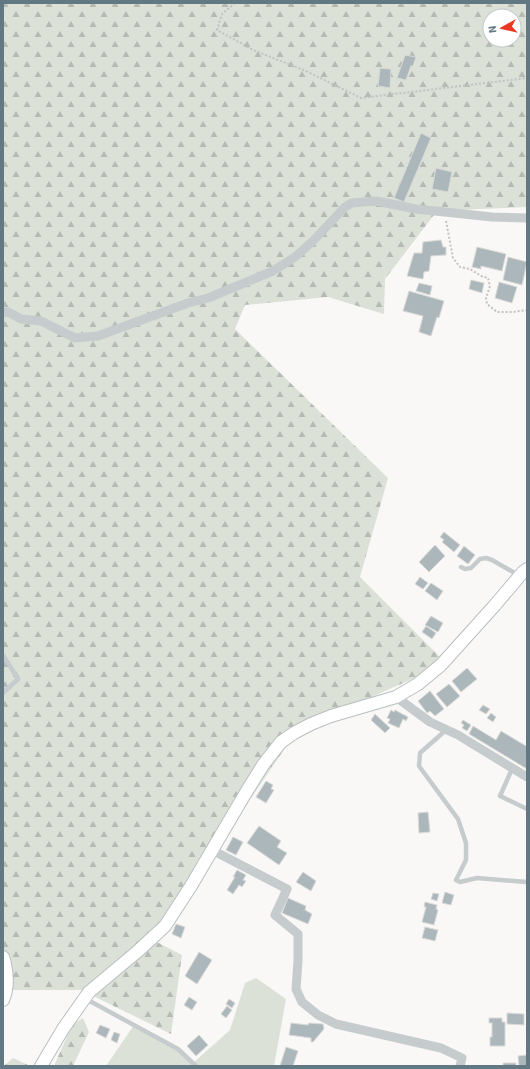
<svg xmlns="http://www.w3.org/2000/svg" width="530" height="1069" viewBox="0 0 530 1069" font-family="'Source Sans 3',sans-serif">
  <defs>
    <pattern id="forest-firs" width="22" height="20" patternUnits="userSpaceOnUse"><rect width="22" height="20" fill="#dbe1d6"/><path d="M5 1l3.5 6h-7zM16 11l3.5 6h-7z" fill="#b5bbb3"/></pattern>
  </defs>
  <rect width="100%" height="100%" fill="#f9f8f6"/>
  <path fill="#dbe1d6" d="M256 978 286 999 274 1066H106L134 1025 180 1051 193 1063 230 1030 245 983Z"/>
  <path fill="url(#forest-firs)" fill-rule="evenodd" d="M3 3H527V207L437 211 385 279 384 314 328 297 245 305 235 329 388 478 360 577 445 662 408 681 298 729 188 891 151 939 182 955 171 1034 81 990H12L3 964ZM490 16H514V40H490Z
    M83 1018 89 1032 73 1066H54L72 1025Z
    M13 1058 30 1066H4Z"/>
  <path fill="#acb7bb" stroke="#dadad8" d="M405 55 416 57 413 66H411L406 80 397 78Z
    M380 68 391 69 390 88 378 86Z
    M421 133 431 138 404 202 394 198Z
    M436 168 452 172 448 192 432 189Z
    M441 240 443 247H446V255L431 256 429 271 424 272 423 279 407 276 414 253H422L423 242Z
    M477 247 506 254 502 271 481 266V269L472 267Z
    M508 257 527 262 522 285 503 280Z
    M471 280 484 283 482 293 469 289Z
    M499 282 517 287 512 303 495 298Z
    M419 283 432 286 430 295 416 291Z
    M409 291 444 301 439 318 437 317 431 336 419 332 423 316 403 311Z
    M444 532 460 545 454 552 442 542 444 540 440 537Z
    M435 545 445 556 429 572 419 562Z
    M464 546 475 555 468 564 457 556Z
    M420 577 428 583 423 589 415 584Z
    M431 583 443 591 437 600 425 591Z
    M431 616 443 623 438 632 425 625Z
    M426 626 436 633 432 639 422 632Z
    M467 668 477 679 461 692 452 681Z
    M449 684 460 696 447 707 436 694Z
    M430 691 444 709 435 716 430 711 427 713 418 701Z
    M483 705 490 709 486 714 479 710Z
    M391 710 394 712 395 710 408 717 406 721 403 719 399 728 388 723 390 719 387 718Z
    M491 713 496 717 493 722 487 718Z
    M375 714 390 728 385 733 371 720Z
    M463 720 471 725 467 731 462 728 464 725 461 723Z
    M473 726 496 740 501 731 526 746 527 744V769L469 734Z
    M266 781 273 785 271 789 274 790 266 803 256 797Z
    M428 812 430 832 419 833 418 813Z
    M259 826 281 841 277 847 287 853 279 865 247 843Z
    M233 837 243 842 236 855 226 850Z
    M237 870 246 875 243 880 246 881 242 887 239 885 233 894 227 890 235 877H233Z
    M303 872 316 881 311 891 296 882Z
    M445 892 454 895 451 905 442 903Z
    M433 893 439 894 437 901 431 899Z
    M288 898 306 906 305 910 312 914 308 924 282 913Z
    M425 902 437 905 436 909 438 910 434 925 422 922 426 907H424Z
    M176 924 185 927 181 938 172 934Z
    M425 927 438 930 435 941 422 938Z
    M199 952 212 960 197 984 185 976Z
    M189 997 197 1002 192 1010 184 1005Z
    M229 999 235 1003 232 1008 226 1004Z
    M227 1006 232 1010 226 1018 221 1014Z
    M507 1013 524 1014V1025L507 1024Z
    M489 1018H502V1022H505V1046H490V1037H492V1023H489Z
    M291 1023 308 1025 309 1023 323 1024 324 1029 313 1042H311V1038L289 1035Z
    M100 1025 110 1029 106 1038 96 1033Z
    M114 1032 120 1034 117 1043 111 1040Z
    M199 1035 208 1045 196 1056 187 1046Z
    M286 1047 298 1051 293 1066H280Z
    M527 1055V1066H519L518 1056Z
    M503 1063H516V1066H503Z"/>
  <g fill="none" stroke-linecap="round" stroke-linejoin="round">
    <defs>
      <path id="secondary" d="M3 957C7 969 9 988 3 1000
        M41 1066 63 1029 89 992 138 951 165 926 191 886 245 794 263 765 281 742 294 733 311 724 331 716 396 697 418 684 441 665 495 605 523 572 527 569"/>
    </defs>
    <use href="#secondary" stroke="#b8bfc2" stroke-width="14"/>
    <path stroke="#bfc3c4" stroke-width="2" stroke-dasharray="2 2" stroke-linecap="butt" d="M235 3 222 14 217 30 253 50 306 71 361 98 527 78
      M446 221 453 258 460 267 470 269 481 276 488 278 490 286 486 298 487 304 497 312H513L527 310"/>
    <path stroke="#c6cbcd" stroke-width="4.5" d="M461 567 465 569 471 568 480 559 486 558 492 560 520 576
      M3 655 18 679 3 693
      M446 730 420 753 419 766 458 819 466 843V860L456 880 460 882 477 878 527 882
      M512 769 500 796 527 809
      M86 999 178 1049 196 1066"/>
    <path stroke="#c6cbcd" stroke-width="9" d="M3 313 8 312 21 319 41 321 75 338 98 336 188 303 208 298 273 271 295 257 313 241 345 207 352 203 376 201 416 209 492 217 527 218
      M396 697 430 722 458 735 527 777
      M212 850 287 889 275 915 298 934V961L296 989 302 1002 318 1015 336 1024 441 1048 462 1058 460 1066"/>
    <use href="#secondary" stroke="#fff" stroke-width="12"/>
  </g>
  <rect width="530" height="1069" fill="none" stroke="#627882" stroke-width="8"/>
  <g transform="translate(502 28) rotate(262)"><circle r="19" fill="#ffffff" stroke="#c0c9cd"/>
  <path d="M0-3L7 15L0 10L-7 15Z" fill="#ec3822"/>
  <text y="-6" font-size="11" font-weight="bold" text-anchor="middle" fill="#627882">N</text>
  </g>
</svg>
